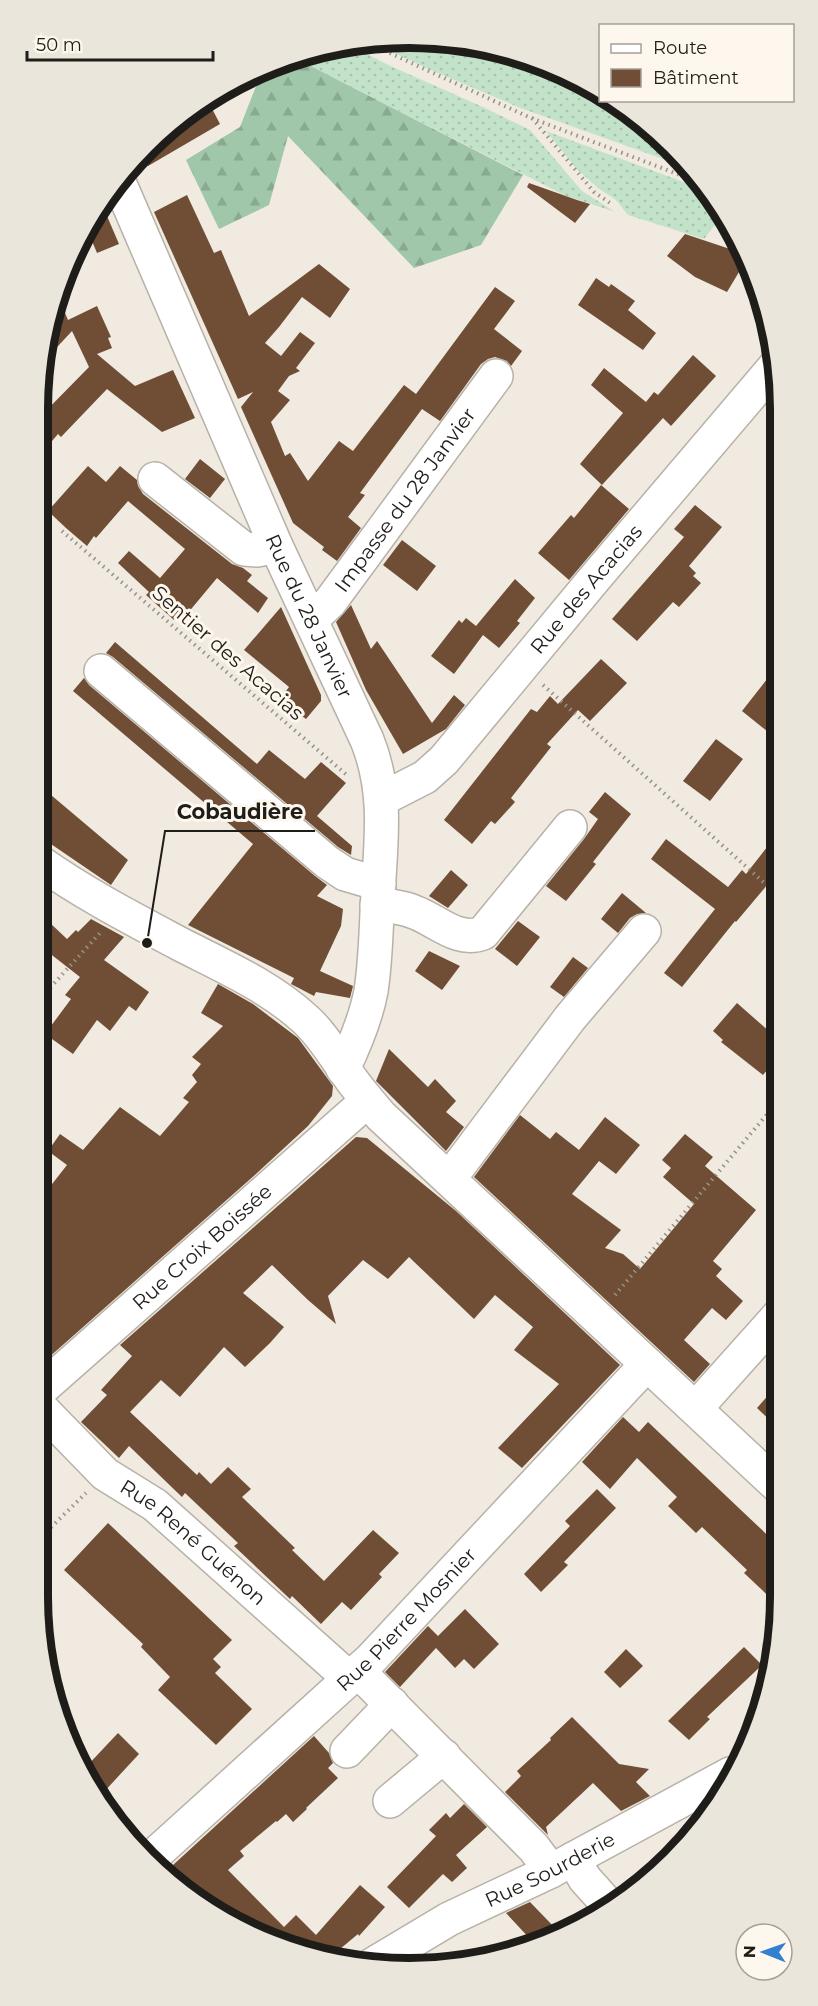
<svg xmlns="http://www.w3.org/2000/svg" width="818" height="2006" viewBox="0 0 818 2006" font-family="Montserrat,sans-serif">
  <defs>
    <pattern id="grass-dots" width="8" height="8" patternUnits="userSpaceOnUse" patternTransform="scale(1.5)"><rect width="8" height="8" fill="#c2e3c9"/><path d="M2 2h.1M6 6h.1" fill="none" stroke="#a6c2ac" stroke-width="1.8" stroke-linecap="round"/></pattern>
    <pattern id="forest-firs" width="22" height="20" patternUnits="userSpaceOnUse" patternTransform="scale(1.5)"><rect width="22" height="20" fill="#a0c7a9"/><path d="M5 1l3.5 6h-7zM16 11l3.5 6h-7z" fill="#89aa91"/></pattern>
  </defs>
  <rect width="100%" height="100%" fill="#f0eae0"/>
  <path fill="url(#grass-dots)" d="M384 38 528 57 600 93V100L616 101 691 169 518 107 431 70 371 42Z
    M354 47 386 64 485 108 530 130 582 191 615 212 564 195 301 61Z
    M546 131 705 190 722 215 704 239 628 215 616 200 598 188 577 169Z"/>
  <path fill="url(#forest-firs)" d="M301 61 523 175 481 245 414 268 288 136 269 205 219 229 186 160 240 127 262 71Z"/>
  <path fill="#6f4e35" d="M209 103 220 124 148 166 141 156Z
    M529 183 577 200 590 204 575 223 527 187Z
    M187 195 214 253 221 250 249 316 319 264 350 289 330 318 302 297 279 327 265 343 281 356 300 332 315 343 296 368 300 371 289 376 278 391 290 400 271 422 285 456 290 453 308 481 339 441 353 451 404 385 416 394 495 287 515 301 494 329 522 351 511 366 507 361 495 357 488 359 481 364 440 421 422 409 360 493 365 495 348 517 361 528 337 561 322 550 324 547 293 523 241 407 253 392 238 399 154 212Z
    M104 209 119 244 97 253 89 234Z
    M685 234 745 254 752 277 739 272 727 292 695 277 667 256Z
    M596 278 609 287 611 284 635 301 628 310 656 333 643 350 578 305Z
    M97 306 111 337 108 338 112 348 97 354 135 386 173 370 195 418 162 432 107 389 61 437 58 434 52 441 38 427V419L89 367 72 331 46 359 52 322 65 313 68 320Z
    M693 355 716 376 671 426 663 418 602 485 580 464 623 413 591 385 604 368 646 402 654 392 658 395Z
    M200 459 225 479 210 498 185 479Z
    M88 466 106 482 120 466 137 480 138 486 143 494 232 564 243 568 252 575 247 581 268 598 258 613 217 578 187 614 182 610 174 620 146 595 149 592 118 563 129 551 160 578 185 549 128 501 96 538 94 536 87 546 66 528 48 511Z
    M601 485 629 509 569 580 538 553 571 515 574 518Z
    M695 505 722 527 689 566 696 573 693 576 701 583 679 607 673 602 637 641 612 619 684 537 674 529Z
    M402 540 436 566 417 591 383 565Z
    M515 579 535 598 517 621 520 623 499 648 483 635 454 674 431 656 459 620 462 623 466 618 476 626Z
    M351 605 371 649 377 641 432 723 454 695 465 705 446 729 403 754 366 690 336 622Z
    M281 607 321 695V701L306 719 280 699 289 687 244 650Z
    M115 642 257 764 269 750 305 779 321 762 346 783 317 816 352 846 351 855 338 847 113 657 106 653Z
    M601 659 627 683 590 721 578 710 547 744 551 747 511 798 515 802 495 824 491 821 472 844 444 820 531 709 537 712 550 696 558 704Z
    M778 665V740L742 711Z
    M84 678 89 685 315 876 327 885 317 896 343 909 341 926 320 971 353 986 350 998 316 992 314 996 291 984 294 978 188 925 253 844 73 691Z
    M716 739 743 759 710 801 683 781Z
    M38 784 128 860 111 885 48 842 38 831Z
    M605 792 631 814 593 862 596 864 566 901 546 886 584 839 598 819 589 812Z
    M778 833 779 871 736 922 735 921 682 987 664 973 715 909 651 859 666 839 728 887 742 870 746 874Z
    M451 870 468 885 448 908 429 896Z
    M622 893 646 913 637 914 630 918 618 933 601 919Z
    M91 919 124 937 104 960 149 992 136 1011 129 1006 110 1031 97 1020 73 1054 45 1034 71 999 65 995 80 977 48 952 38 965V935L49 922 67 939 76 930 78 932Z
    M518 921 540 937 517 966 495 949Z
    M429 951 460 966 442 990 415 971Z
    M573 957 588 968 564 997 550 987Z
    M218 984 253 1004 298 1038 333 1086 332 1096 308 1126 257 1173 38 1367V1202L67 1165 48 1151 60 1134 83 1150 120 1107 160 1136 189 1102 183 1098 197 1082 192 1075 201 1064 192 1057 223 1026 201 1013Z
    M737 1003 779 1040V1056L763 1075 721 1042 723 1040 713 1031Z
    M389 1049 428 1087 435 1079 456 1101 446 1112 464 1127 446 1151 376 1081Z
    M520 1115 550 1139 556 1132 579 1150 605 1117 640 1145 616 1174 599 1161 572 1194 621 1230 605 1248 623 1254 640 1269 694 1204 663 1177 671 1168 662 1160 685 1134 713 1157 705 1166 756 1210 713 1261 722 1269 716 1276 743 1301 726 1320 712 1308 684 1340 710 1364 694 1382 474 1177Z
    M356 1137 367 1138 456 1211 620 1365 522 1468 498 1448 559 1384 514 1350 533 1327 495 1295 474 1319 409 1257 388 1279 363 1260 328 1296 336 1324 308 1300 272 1265 243 1293 284 1327 270 1343 245 1367 224 1347 180 1397 161 1380 130 1412 197 1475 199 1472 211 1484 228 1467 251 1489 242 1497 295 1548 292 1550 324 1581 373 1530 399 1553 379 1574 382 1577 351 1610 342 1602 321 1624 292 1596 290 1599 234 1546 238 1543 185 1493 182 1497 129 1446 119 1458 81 1422 107 1395 101 1390 132 1356 120 1345Z
    M780 1382V1430L757 1408Z
    M623 1417 639 1432 648 1422 780 1547 779 1606 744 1573 747 1570 702 1527 696 1533 668 1506 677 1497 637 1458 610 1489 582 1462Z
    M597 1489 616 1508 564 1562 568 1565 541 1592 524 1574 570 1526 565 1521Z
    M108 1523 232 1640 213 1659 221 1667 215 1673 252 1709 216 1745 158 1690 170 1677 141 1647 143 1644 64 1570Z
    M465 1609 499 1644 474 1669 464 1659 455 1668 436 1648 400 1687 385 1672 428 1626 438 1636Z
    M744 1647 762 1665 707 1717 710 1719 689 1740 668 1721Z
    M626 1649 643 1666 620 1688 604 1672Z
    M572 1717 619 1764 649 1769 636 1782 650 1796 621 1811 593 1783 546 1827 548 1835 505 1792 521 1776 517 1771 551 1740 550 1738Z
    M118 1733 139 1754 102 1794 86 1767Z
    M314 1736 329 1753 333 1763 328 1768 338 1778 306 1808 307 1809 293 1822 286 1814 277 1822 276 1821 240 1851 244 1856 228 1870 284 1927 296 1915 316 1935 360 1885 385 1907 359 1936 358 1934 334 1954 338 1958 224 1919 174 1878 179 1874 173 1865Z
    M464 1804 487 1827 456 1855 467 1868 452 1882 443 1874 409 1908 387 1887 436 1836 429 1830 446 1813 450 1818Z
    M530 1902 557 1930 532 1941 506 1913Z"/>
  <g fill="none" stroke-linecap="round" stroke-linejoin="round">
    <defs>
      <g id="minor">
        <path id="s1" d="M119 182 276 546 367 740C388 792 381 840 378 894 376 926 376 959 371 991 366 1018 355 1044 343 1069"/>
        <path d="M155 479 244 549 258 550 276 546"/>
        <path id="s2" d="M311 620 330 602 496 376"/>
        <path d="M101 671 327 862 345 874 379 884"/>
        <path id="s3" d="M382 799 425 777 444 760 595 578 777 364"/>
        <path d="M38 861C83 893 131 918 180 944 223 966 269 986 305 1019 321 1033 332 1052 344 1069 355 1086 368 1101 381 1116L780 1488"/>
        <path d="M377 905C390 906 403 907 414 912 437 920 457 943 483 933L570 827"/>
        <path d="M449 1179 570 1018 644 931"/>
        <path id="s4" d="M38 1392 367 1101"/>
        <path id="s5" d="M38 1405 105 1474 155 1505 350 1679"/>
        <path d="M696 1408 780 1314"/>
        <path d="M358 1671 534 1848 551 1871"/>
        <path d="M347 1751 392 1704"/>
        <path d="M390 1801 444 1756"/>
        <path id="s6" d="M150 1859 371 1659 647 1364"/>
        <path d="M573 1859 585 1879 611 1908"/>
        <path id="s7" d="M372 1965 449 1919 551 1871 730 1774"/>
      </g>
    </defs>
    <use href="#minor" stroke="#b7b1a8" stroke-width="36"/>
    <path stroke="#96928a" stroke-width="4" stroke-dasharray="1.5 4.5" stroke-linecap="butt" d="M368 43 531 118 701 183
      M532 118 594 192 613 205
      M62 531 348 776
      M543 685 779 896
      M38 1001 100 933
      M615 1295 779 1100
      M38 1540 86 1493"/>
    <use href="#minor" stroke="#fff" stroke-width="33"/>
  </g>
  <g text-anchor="middle" stroke-width="6" stroke-linejoin="round" paint-order="stroke">
    <g font-size="20" fill="#1f1d19" stroke="#fdf7ed">
      <text dy="7" stroke="none"><textPath href="#s2" startOffset="153">Impasse du 28 Janvier</textPath></text>
      <text dy="7" stroke="none"><textPath href="#s3" startOffset="296">Rue des Acacias</textPath></text>
      <text dy="7" stroke="none"><textPath href="#s1" startOffset="474">Rue du 28 Janvier</textPath></text>
      <text transform="translate(228 653) rotate(41)" y="7">Sentier des Acacias</text>
      <text dy="7" stroke="none"><textPath href="#s4" startOffset="219">Rue Croix Boissée</textPath></text>
      <text dy="7" stroke="none"><textPath href="#s5" startOffset="208">Rue René Guénon</textPath></text>
      <text dy="7" stroke="none"><textPath href="#s6" startOffset="351">Rue Pierre Mosnier</textPath></text>
      <text dy="7" stroke="none"><textPath href="#s7" startOffset="202">Rue Sourderie</textPath></text>
    </g>
  </g>
  <path d="M0 0H818V2006H0ZM409 48H409A361 361 0 0 1 770 409V1597A361 361 0 0 1 409 1958H409A361 361 0 0 1 48 1597V409A361 361 0 0 1 409 48Z" fill="#ebe6dc" fill-rule="evenodd"/>
  <path fill="none" stroke="#1f1d19" stroke-width="8" d="M409 48H409A361 361 0 0 1 770 409V1597A361 361 0 0 1 409 1958H409A361 361 0 0 1 48 1597V409A361 361 0 0 1 409 48Z"/>
  <path fill="none" stroke="#1f1d19" stroke-width="2" d="M147 943L165 831H315"/>
  <circle fill="#1f1d19" stroke="#fdf7ed" stroke-width="2" cx="147" cy="943" r="6"/>
  <g font-size="21" text-anchor="middle" font-weight="bold" fill="#1f1d19" stroke="#fdf7ed" stroke-width="6" stroke-linejoin="round" paint-order="stroke">
    <text x="240" y="819">Cobaudière</text>
  </g>
  <rect x="599" y="24" width="195" height="78" fill="#fdf7ed" stroke="#a4a098" stroke-width="1.5"/>
  <rect x="611" y="44" width="30" height="9" fill="#ffffff" stroke="#a4a098" stroke-width="1.5"/>
  <text x="653" y="54" font-size="18" fill="#1f1d19">Route</text>
  <rect x="611" y="69" width="30" height="18" fill="#6f4e35" stroke="#a4a098" stroke-width="1.5"/>
  <text x="653" y="84" font-size="18" fill="#1f1d19">Bâtiment</text>
  <g transform="translate(764 1952) rotate(271)"><circle r="28" fill="#fdf7ed" stroke="#a4a098" stroke-width="1.5"/>
  <path d="M0-4.5L10 22L0 15L-10 22Z" fill="#3280d0"/>
  <text y="-9" font-size="16" font-weight="bold" text-anchor="middle" fill="#1f1d19">N</text>
  </g>
  <path d="M27 51v9h186v-9" fill="none" stroke="#1f1d19" stroke-width="3"/>
  <text x="36" y="51" font-size="18" fill="#1f1d19" stroke="#fdf7ed" stroke-width="4.5" paint-order="stroke">50 m</text>
</svg>
